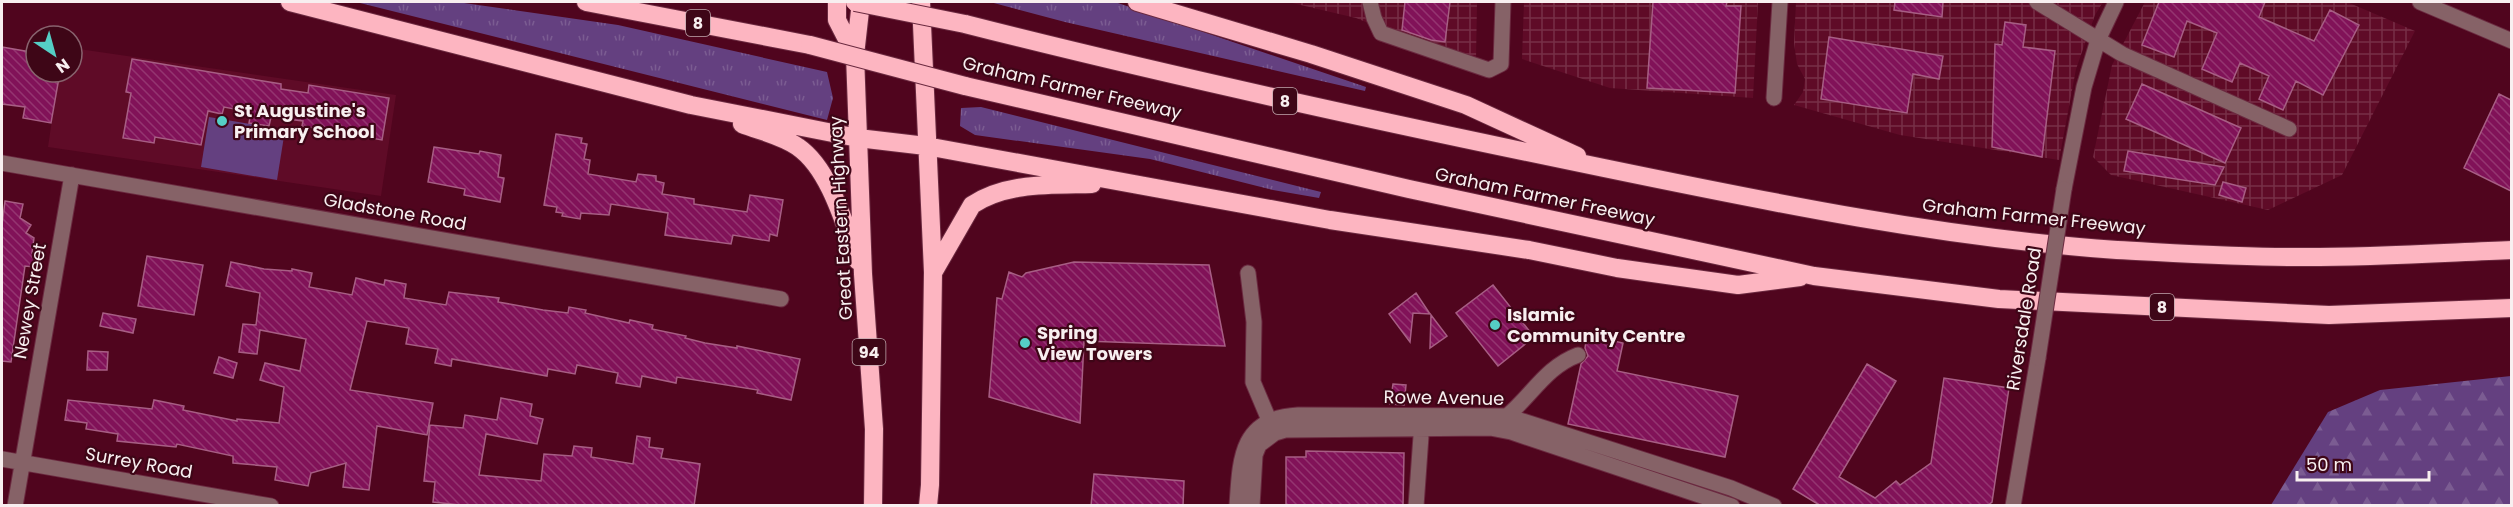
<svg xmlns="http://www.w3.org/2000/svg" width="2513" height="507" viewBox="0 0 2513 507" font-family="Poppins,sans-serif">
  <defs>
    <pattern id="industrial-grid" width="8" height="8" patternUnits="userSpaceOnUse" patternTransform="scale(1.5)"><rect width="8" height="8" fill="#5f0b27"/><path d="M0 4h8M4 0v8" fill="none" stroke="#772f47"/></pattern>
    <pattern id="grass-tufts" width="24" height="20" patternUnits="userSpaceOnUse" patternTransform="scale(1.5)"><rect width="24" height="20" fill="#644080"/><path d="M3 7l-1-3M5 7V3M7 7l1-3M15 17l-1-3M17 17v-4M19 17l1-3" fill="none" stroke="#7b5c92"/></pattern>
    <pattern id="forest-firs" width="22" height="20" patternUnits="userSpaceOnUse" patternTransform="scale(1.5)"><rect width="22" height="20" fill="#644080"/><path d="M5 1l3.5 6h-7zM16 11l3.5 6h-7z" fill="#7b5c92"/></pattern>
    <pattern id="building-back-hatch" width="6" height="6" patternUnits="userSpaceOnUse" patternTransform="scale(1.5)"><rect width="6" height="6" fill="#811258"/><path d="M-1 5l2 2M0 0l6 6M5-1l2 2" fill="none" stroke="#943570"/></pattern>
  </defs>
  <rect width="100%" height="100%" fill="#50051e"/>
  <path fill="#5f0b27" d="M72 48 396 95 381 196 48 147 59 72H72Z"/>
  <path fill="url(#industrial-grid)" d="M1288 2H1477L1476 59 1393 33 1356 18Z
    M1524 2H1758L1753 98 1610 88 1522 59Z
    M1796 2H2103L2095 15 2076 69 2059 160 1900 135 1794 105 1803 92 1805 79 1797 64 1794 43Z
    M2145 2H2347L2415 31 2342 175 2268 210 2111 175 2093 157 2112 65Z"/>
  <path fill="url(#grass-tufts)" d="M356 2H457L618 25 827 72 833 98 827 120Z
    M990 2H1115L1366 87 1365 91 1065 22Z
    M981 107 1321 192 1319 198 1273 190 1150 159 975 135 960 126 961 108Z"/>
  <path fill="url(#forest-firs)" d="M2511 376V505H2271L2328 412 2380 390Z"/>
  <path fill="#644080" d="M209 117 285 130 277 180 201 167Z"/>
  <path fill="url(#building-back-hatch)" stroke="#a75e84" stroke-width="1.5" d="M1405 2H1450L1445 42 1431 40 1402 30Z
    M1653 2H1727L1726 6H1741L1735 93 1647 88Z
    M1895 2H1943L1942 17 1894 10Z
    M2159 2H2265L2259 17 2314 41 2330 10 2359 25 2323 95 2296 81 2283 110 2259 99 2269 76 2240 63 2232 82 2202 69 2217 33 2187 21 2174 57 2142 45Z
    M2005 22 2026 25 2023 47 2055 51 2042 157 1992 147 1995 44 2002 45Z
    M1829 37 1943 56 1939 79 1913 74 1907 113 1821 99Z
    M2 47 36 53V72H60L51 123 23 118 25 107 2 104Z
    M132 59 281 84V89L308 93 309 85 389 98 382 140 302 126 303 121 271 117 269 126 249 123 251 112 224 107 222 114 208 111 201 145 155 137 154 143 123 138 131 93 126 92Z
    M2142 84 2241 128 2225 163 2126 119Z
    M2499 94 2511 100V191L2464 168Z
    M556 134 582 138 581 143 587 144 584 159 590 160 588 174 636 182 638 174 656 176V181L664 183 662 194 694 199V204L747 212 750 195 783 200 777 236 770 234 769 241 733 235 731 244 665 235 668 213 611 204 609 215 581 213 580 219 562 216 563 213 556 212 557 207 544 205Z
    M434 147 479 154 480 151 501 155 498 177 504 178 500 202 464 195 465 189 428 182Z
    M2128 151 2224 167 2215 185 2124 171Z
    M2223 182 2246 188 2242 202 2219 195Z
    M5 201 23 204 20 218 31 225 26 233 34 238 32 253 36 254 34 267 25 266 11 362 2 361V225Z
    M147 256 203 265 194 315 138 306Z
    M231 262 264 269 292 271V269L312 273 309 287 352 295 356 278 384 285 385 280 406 284 404 298 446 305 449 292 499 298 498 302 543 310 568 313 569 307 586 310 585 313 629 323 630 320 653 325 652 329 686 336 685 338 705 343 737 348V346L800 359 791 400 757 393 758 390 677 377 676 383 642 376 640 387 616 383 618 373 577 365 575 374 548 369 547 376 452 359 451 366 435 363 438 349 406 344 409 328 367 321 350 390 433 403 427 435 377 426 369 490 343 487 346 463 311 473 308 486 275 480 277 467 233 463V456L177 444 176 447 117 441 118 434 86 429 87 423 65 420 68 400 152 409 154 400 184 406 183 410 237 421V419L279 423 284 387 260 380 265 363 300 371 306 339 260 330 257 354 239 352 243 324 256 325 260 293 226 286Z
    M1074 262 1209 265 1225 346 1084 341 1080 423 989 397 997 298 1002 299 1009 272 1022 277 1026 273Z
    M1493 285 1534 337 1498 366 1456 313Z
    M1416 293 1430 314 1413 313 1410 342 1389 314Z
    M103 313 136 319 133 333 100 326Z
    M1431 315 1447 336 1430 348Z
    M1587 335 1623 343 1617 371 1738 396 1725 457 1568 424 1581 364 1588 356 1585 348Z
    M88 351 108 352 107 370H87Z
    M219 357 237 363 233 378 214 373Z
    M1867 364 1896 381 1839 477 1875 498 1896 481 1900 485 1931 463 1944 378 2009 388 1992 502 1987 506H1821L1793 489Z
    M1393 384 1406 385 1404 405 1390 404Z
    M501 398 532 404 530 416 543 419 537 444 486 434 479 475 541 481 544 454 572 456 574 446 592 448 591 457 633 464 637 436 650 438 649 447 663 449 661 458 700 464 694 506H469L433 502 435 482 424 481 430 425 463 428 465 415 497 420Z
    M1306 451 1404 453 1403 506H1286V457H1306Z
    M1094 474 1184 481 1183 506H1091Z"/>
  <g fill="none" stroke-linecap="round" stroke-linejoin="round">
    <defs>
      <path id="minor" d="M1370 2 1374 18 1381 33 1489 70 1501 64 1503 2
        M2037 2 2122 54 2289 129
        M2420 2 2512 41
        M1774 98 1780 2
        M2 163 781 299
        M2064 189 2084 87 2098 40 2116 2
        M1248 273 1254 322 1253 382 1272 427
        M1507 416C1532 395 1546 367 1578 355
        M2 459 271 506
        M15 506 72 175
        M1237 506C1240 459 1240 418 1298 415L1507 416 1731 488 1774 506
        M1252 506 1255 455 1259 445 1275 433 1285 430 1490 428 1511 432 1732 506
        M1416 506 1422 422
        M2013 506 2038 358"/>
      <path id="highway" d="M290 2 691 105 858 138 926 146 1330 220 1529 250 1617 268 1738 285 1800 277
        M586 2 810 45
        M837 2V20L855 55
        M861 2 855 55 863 274 874 429 873 506
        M921 2 933 272 930 485 928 506
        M1137 2 1311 54 1466 105 1577 156
        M965 24C1177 78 1390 124 1604 168 1773 203 1944 238 2117 250 2175 253 2233 257 2291 257 2364 258 2438 253 2512 250
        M965 86 1409 189 1814 276 1999 299 2329 315 2512 308
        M742 124C760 131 783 136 798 147 830 169 845 226 858 261
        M934 271 972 205C1007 182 1052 185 1092 184"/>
    </defs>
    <use href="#minor" stroke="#6b2a40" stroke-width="17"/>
    <use href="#highway" stroke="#6b2a40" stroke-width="20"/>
    <use href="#minor" stroke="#866267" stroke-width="15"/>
    <use href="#highway" stroke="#fdb5c1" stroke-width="18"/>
    <defs>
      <path id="minor-bridge" d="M2038 358 2064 189"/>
      <path id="highway-bridge" d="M855 2 965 24
        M810 45 965 86"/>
    </defs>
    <use href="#minor-bridge" stroke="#6b2a40" stroke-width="17" stroke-linecap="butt"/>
    <use href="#highway-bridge" stroke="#6b2a40" stroke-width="20" stroke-linecap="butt"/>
    <use href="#minor-bridge" stroke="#866267" stroke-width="15"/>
    <use href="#highway-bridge" stroke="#fdb5c1" stroke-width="18"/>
  </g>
  <g fill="#55cec5" stroke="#3e0617" stroke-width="2">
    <circle cx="222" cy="121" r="6"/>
    <circle cx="1495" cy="325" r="6"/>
    <circle cx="1025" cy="343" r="6"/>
  </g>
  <g text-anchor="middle" stroke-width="4.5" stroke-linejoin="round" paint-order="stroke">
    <g fill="#3e0617" stroke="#c0a9af" stroke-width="1.5">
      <rect x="686" y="10" width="24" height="26" rx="4.5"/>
      <rect x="1273" y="88" width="24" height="26" rx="4.5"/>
      <rect x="2150" y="294" width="24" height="26" rx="4.5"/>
      <rect x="852.5" y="339" width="33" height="26" rx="4.5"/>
    </g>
    <g font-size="16" font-weight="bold" fill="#f8eff0">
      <text x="698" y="29">8</text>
      <text x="1285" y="107">8</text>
      <text x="2162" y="313">8</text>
      <text x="869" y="358">94</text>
    </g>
    <g font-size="18" fill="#f8eff0" stroke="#3e0617">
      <text transform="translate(1072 88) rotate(13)" y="6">Graham Farmer Freeway</text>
      <text transform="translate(1545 197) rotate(12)" y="6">Graham Farmer Freeway</text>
      <text transform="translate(395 212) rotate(10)" y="6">Gladstone Road</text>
      <text transform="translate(2034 217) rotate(6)" y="6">Graham Farmer Freeway</text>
      <text transform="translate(841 218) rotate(-93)" y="6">Great Eastern Highway</text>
      <text transform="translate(30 301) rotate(-80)" y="6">Newey Street</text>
      <text transform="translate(2024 319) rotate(-81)" y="6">Riversdale Road</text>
      <text transform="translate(1444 398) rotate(1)" y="6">Rowe Avenue</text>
      <text transform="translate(139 463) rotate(10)" y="6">Surrey Road</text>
    </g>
    <g font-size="18" font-weight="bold" fill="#f8eff0" stroke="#3e0617" text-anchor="start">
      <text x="234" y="117">St Augustine's<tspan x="234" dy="21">Primary School</tspan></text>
      <text x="1507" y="321">Islamic<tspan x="1507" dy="21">Community Centre</tspan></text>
      <text x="1037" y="339">Spring<tspan x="1037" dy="21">View Towers</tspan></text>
    </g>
  </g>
  <rect width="2513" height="507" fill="none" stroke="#f8eff0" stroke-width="6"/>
  <g transform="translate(54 54) rotate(144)"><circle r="28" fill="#3e0617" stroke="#88636e" stroke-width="1.5"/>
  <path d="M0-4.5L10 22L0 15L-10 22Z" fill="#55cec5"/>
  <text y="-9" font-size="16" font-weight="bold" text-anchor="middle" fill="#f8eff0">N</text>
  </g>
  <path d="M2297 471v9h132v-9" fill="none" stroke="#f8eff0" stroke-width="3"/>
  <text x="2306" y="471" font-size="18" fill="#f8eff0" stroke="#3e0617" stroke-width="4.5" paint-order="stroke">50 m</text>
</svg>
